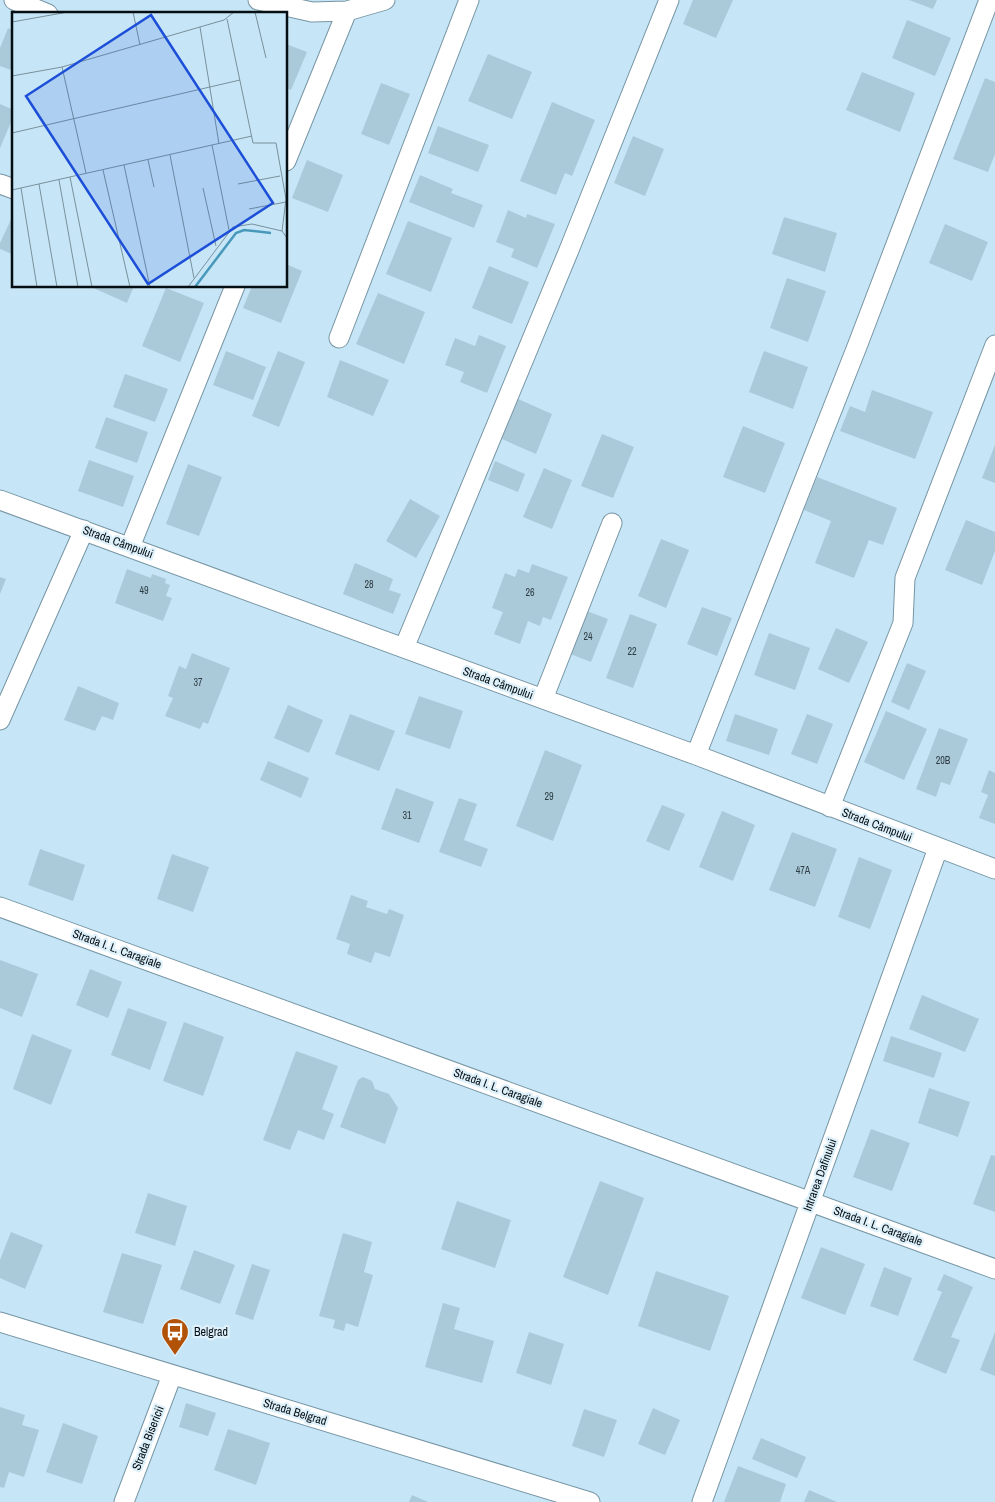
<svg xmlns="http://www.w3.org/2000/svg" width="995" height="1502" viewBox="0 0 995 1502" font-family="'Archivo Narrow',sans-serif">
  <rect width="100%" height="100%" fill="#c6e6f7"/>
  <path fill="#aacad9" d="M693 0H733L716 38 683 24Z
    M909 0H937L933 9Z
    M907 20 951 38 935 76 892 58Z
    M8 28 14 31V71L0 66V48Z
    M286 44 307 52 291 90 286 88Z
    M488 54 532 72 512 119 468 101Z
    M862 72 915 93 900 132 846 110Z
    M985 78 995 82V154L988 172 953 159Z
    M381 83 410 94 389 145 361 134Z
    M552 102 595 120 572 176 565 173 556 195 520 181Z
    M0 104 14 110V115L0 148Z
    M438 126 489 145 478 172 428 153Z
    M633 136 664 149 645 196 614 183Z
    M307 160 343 175 328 212 292 198Z
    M420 175 453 189 451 193 483 205 474 228 409 202Z
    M508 210 526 218 527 214 555 224 537 268 511 257 514 249 496 242Z
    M14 213V255L0 249V243Z
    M784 217 837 233 825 272 772 254Z
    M408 221 452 238 431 292 386 274Z
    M945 224 988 242 972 281 929 263Z
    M286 264 302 271 281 323 243 308 252 286H286Z
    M489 266 529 282 512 324 472 308Z
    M787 278 826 291 808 342 770 328Z
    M89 286H134L127 303Z
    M166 288 204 303 180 362 142 346Z
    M378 293 425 312 404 364 356 344Z
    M479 335 506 346 487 393 460 382 464 372 445 365 455 338 475 346Z
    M226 351 266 367 253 400 213 385Z
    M278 351 305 362 279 427 252 416Z
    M764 351 808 367 793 409 749 392Z
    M340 360 389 380 373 416 327 397Z
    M125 374 168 389 155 422 113 407Z
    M872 390 933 412 915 459 840 431 850 406 865 412Z
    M518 399 552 414 536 454 502 439Z
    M106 417 148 432 137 463 95 448Z
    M743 426 785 443 765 493 723 477Z
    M602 434 634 447 613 498 581 486Z
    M995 445V483L982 478Z
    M89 460 134 476 123 507 78 491Z
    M495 461 525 474 518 492 488 480Z
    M188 464 222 477 199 536 166 524Z
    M544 468 572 480 552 529 523 517Z
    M817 477 897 508 883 545 869 540 854 578 815 563 831 521 804 510Z
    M410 499 440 516 416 558 386 541Z
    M966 520 995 532V551L982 585 945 570Z
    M661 539 689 550 666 608 638 596Z
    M355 563 393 579 389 590 401 594 393 614 343 594Z
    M532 564 568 577 551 620 543 617 540 626 528 621 520 644 494 634 503 612 492 608 505 573 515 577 518 569 529 573Z
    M127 569 151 578 152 574 166 579 165 583 170 585 166 596 172 598 163 621 115 603Z
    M0 577 6 579 0 594Z
    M702 607 732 618 717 656 687 644Z
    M584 610 608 619 591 662 568 653Z
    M630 614 657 624 633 688 606 678Z
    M836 628 868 642 849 683 818 669Z
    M769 633 810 648 795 690 754 675Z
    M192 653 230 668 208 724 203 722 200 729 165 716 173 698 168 696 179 666 186 669Z
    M907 663 926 671 909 710 891 702Z
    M78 686 119 703 113 720 102 716 95 731 64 720Z
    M419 696 463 711 450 749 405 734Z
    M288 705 323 720 309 753 274 738Z
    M886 711 927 729 904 780 864 762Z
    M350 714 395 731 379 771 335 754Z
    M735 714 778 729 769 755 726 741Z
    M807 714 833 724 817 764 791 754Z
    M939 728 968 739 950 785 941 782 936 797 916 789Z
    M545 750 582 765 553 841 516 826Z
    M268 761 309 778 301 798 260 780Z
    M989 770 995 773V824L979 818 988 795 981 792Z
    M396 788 434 802 419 843 381 829Z
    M459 798 477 804 464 840 488 849 481 867 439 852Z
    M662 805 685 814 669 851 646 841Z
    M722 811 755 825 733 881 699 867Z
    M792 832 837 849 815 907 769 890Z
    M40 849 85 865 73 901 28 885Z
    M172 854 209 867 193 912 157 899Z
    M859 857 892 870 870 929 838 917Z
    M351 895 368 901 366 907 387 914 389 909 404 915 390 957 375 952 371 963 347 954 350 944 336 939Z
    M0 960 38 974 22 1017 0 1008Z
    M90 969 122 982 108 1018 76 1005Z
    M922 995 979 1019 965 1052 909 1029Z
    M128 1008 167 1022 150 1070 111 1055Z
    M184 1022 224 1037 203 1096 163 1081Z
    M32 1034 72 1050 51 1105 13 1089Z
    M891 1036 942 1053 934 1078 883 1061Z
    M296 1051 338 1066 322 1109 334 1114 324 1140 298 1130 290 1150 263 1140Z
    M363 1077 372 1081 375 1089 389 1094 398 1108 385 1144 340 1127 358 1080Z
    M929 1088 970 1102 958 1137 918 1123Z
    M871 1129 910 1143 892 1191 853 1177Z
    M991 1155 995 1156V1212L973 1204Z
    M600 1181 644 1198 608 1295 563 1277Z
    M148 1193 187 1206 175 1246 135 1233Z
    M457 1201 511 1220 495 1268 441 1249Z
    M11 1232 43 1245 25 1289 0 1278V1260Z
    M343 1233 372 1242 364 1272 373 1275 358 1327 346 1323 344 1331 333 1328 335 1320 319 1316Z
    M821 1247 865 1264 845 1315 801 1298Z
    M194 1250 235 1265 220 1304 180 1289Z
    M122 1253 162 1265 143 1324 103 1312Z
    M252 1264 270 1270 253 1320 235 1314Z
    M884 1267 912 1278 898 1316 870 1306Z
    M656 1271 729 1296 710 1351 638 1326Z
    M944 1274 973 1287 951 1337 960 1340 946 1374 913 1360 942 1292 937 1290Z
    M443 1303 460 1308 454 1329 494 1341 482 1383 425 1367Z
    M529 1332 564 1344 551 1385 516 1373Z
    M995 1332V1376L980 1370Z
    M186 1403 216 1413 208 1436 179 1427Z
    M0 1407 25 1415 22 1425 39 1430 24 1477 9 1472 4 1488 0 1487Z
    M653 1408 680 1420 665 1455 638 1444Z
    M584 1409 617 1420 604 1457 572 1446Z
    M63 1423 98 1436 82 1484 46 1472Z
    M228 1429 270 1443 256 1485 214 1470Z
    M761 1438 806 1457 797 1478 752 1459Z
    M738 1466 786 1484 780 1502H724Z
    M809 1490 837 1502H804Z
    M412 1495 428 1502H409Z"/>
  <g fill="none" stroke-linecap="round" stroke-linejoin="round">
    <defs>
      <path id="street" d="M14 0 48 14
        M258 0 312 12 347 11 385 0
        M286 161 347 11
        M0 184 14 189
        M339 338 469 0
        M0 500 696 755 995 869
        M130 547 235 286
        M404 648 569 250 669 0
        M543 699 612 523
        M0 720 84 530
        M696 755 858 344 989 0
        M830 807 903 623 905 578 995 345
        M0 907 995 1269
        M0 1322 590 1502
        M124 1502 172 1375
        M702 1502 938 848"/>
    </defs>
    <use href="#street" stroke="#7795a4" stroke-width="21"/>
    <use href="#street" stroke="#fff" stroke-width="19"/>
  </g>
  <defs>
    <symbol id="bus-pin" viewBox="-11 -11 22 30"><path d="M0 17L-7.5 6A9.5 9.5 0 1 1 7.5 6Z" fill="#b25207" stroke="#def1fb"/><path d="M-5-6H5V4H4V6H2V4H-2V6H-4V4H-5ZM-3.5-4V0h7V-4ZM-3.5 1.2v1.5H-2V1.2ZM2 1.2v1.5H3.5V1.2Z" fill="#fff"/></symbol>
  </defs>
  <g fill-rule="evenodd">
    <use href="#bus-pin" x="159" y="1316" width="32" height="43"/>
  </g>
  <g text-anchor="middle" stroke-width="4.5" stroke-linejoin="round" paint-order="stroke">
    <g font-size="10" fill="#2e3d44">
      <text x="369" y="588">28</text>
      <text x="144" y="594">49</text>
      <text x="530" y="596">26</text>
      <text x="588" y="640">24</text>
      <text x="632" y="655">22</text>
      <text x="198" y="686">37</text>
      <text x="943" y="764">20B</text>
      <text x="549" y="800">29</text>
      <text x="407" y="819">31</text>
      <text x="803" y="874">47A</text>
    </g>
    <g font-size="12" fill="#040e13" stroke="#def1fb">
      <text transform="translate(118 542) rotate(20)" y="4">Strada Câmpului</text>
      <text transform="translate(498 683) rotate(20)" y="4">Strada Câmpului</text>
      <text transform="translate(877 825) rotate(21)" y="4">Strada Câmpului</text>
      <text transform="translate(117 949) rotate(20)" y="4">Strada I. L. Caragiale</text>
      <text transform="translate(498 1088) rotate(20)" y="4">Strada I. L. Caragiale</text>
      <text transform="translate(820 1175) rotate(-70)" y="4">Intrarea Dafinului</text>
      <text transform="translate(878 1226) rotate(20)" y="4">Strada I. L. Caragiale</text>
      <text transform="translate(295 1412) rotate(17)" y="4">Strada Belgrad</text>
      <text transform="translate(148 1438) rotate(-69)" y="4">Strada Bisericii</text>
    </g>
    <g font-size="12" fill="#040e13" stroke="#def1fb" text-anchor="start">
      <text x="194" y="1336">Belgrad</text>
    </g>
  </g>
  <g transform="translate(12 12)">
    <rect width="275" height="275" fill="#c6e6f7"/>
    <path fill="none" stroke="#4898bb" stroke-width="2.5" d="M183 275 224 221 232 218 259 221"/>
    <path fill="none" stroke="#78909c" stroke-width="1" d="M121 0 128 33M243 0 254 46M215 7 241 131H264L274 187 270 219 275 226M0 10 56 0M188 15 207 132M50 55 74 161M0 64 50 55 212 8 222 0M0 121 228 68M200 133 217 218M158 143 182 266M136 148 142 175M112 153 138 275M91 158 118 275M58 165 80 275M47 168 66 275M27 172 45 275M226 172 268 164M9 176 25 275M191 176 204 234M0 178 240 124M237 197 274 190M176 275 221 215 240 212 270 219"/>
    <path fill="#1d4ed8" fill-opacity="0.15" stroke="#1d4ed8" stroke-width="2.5" d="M139 3 261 191 136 272 14 84Z"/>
    <rect width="275" height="275" fill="none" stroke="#040e13" stroke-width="2.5"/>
  </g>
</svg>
